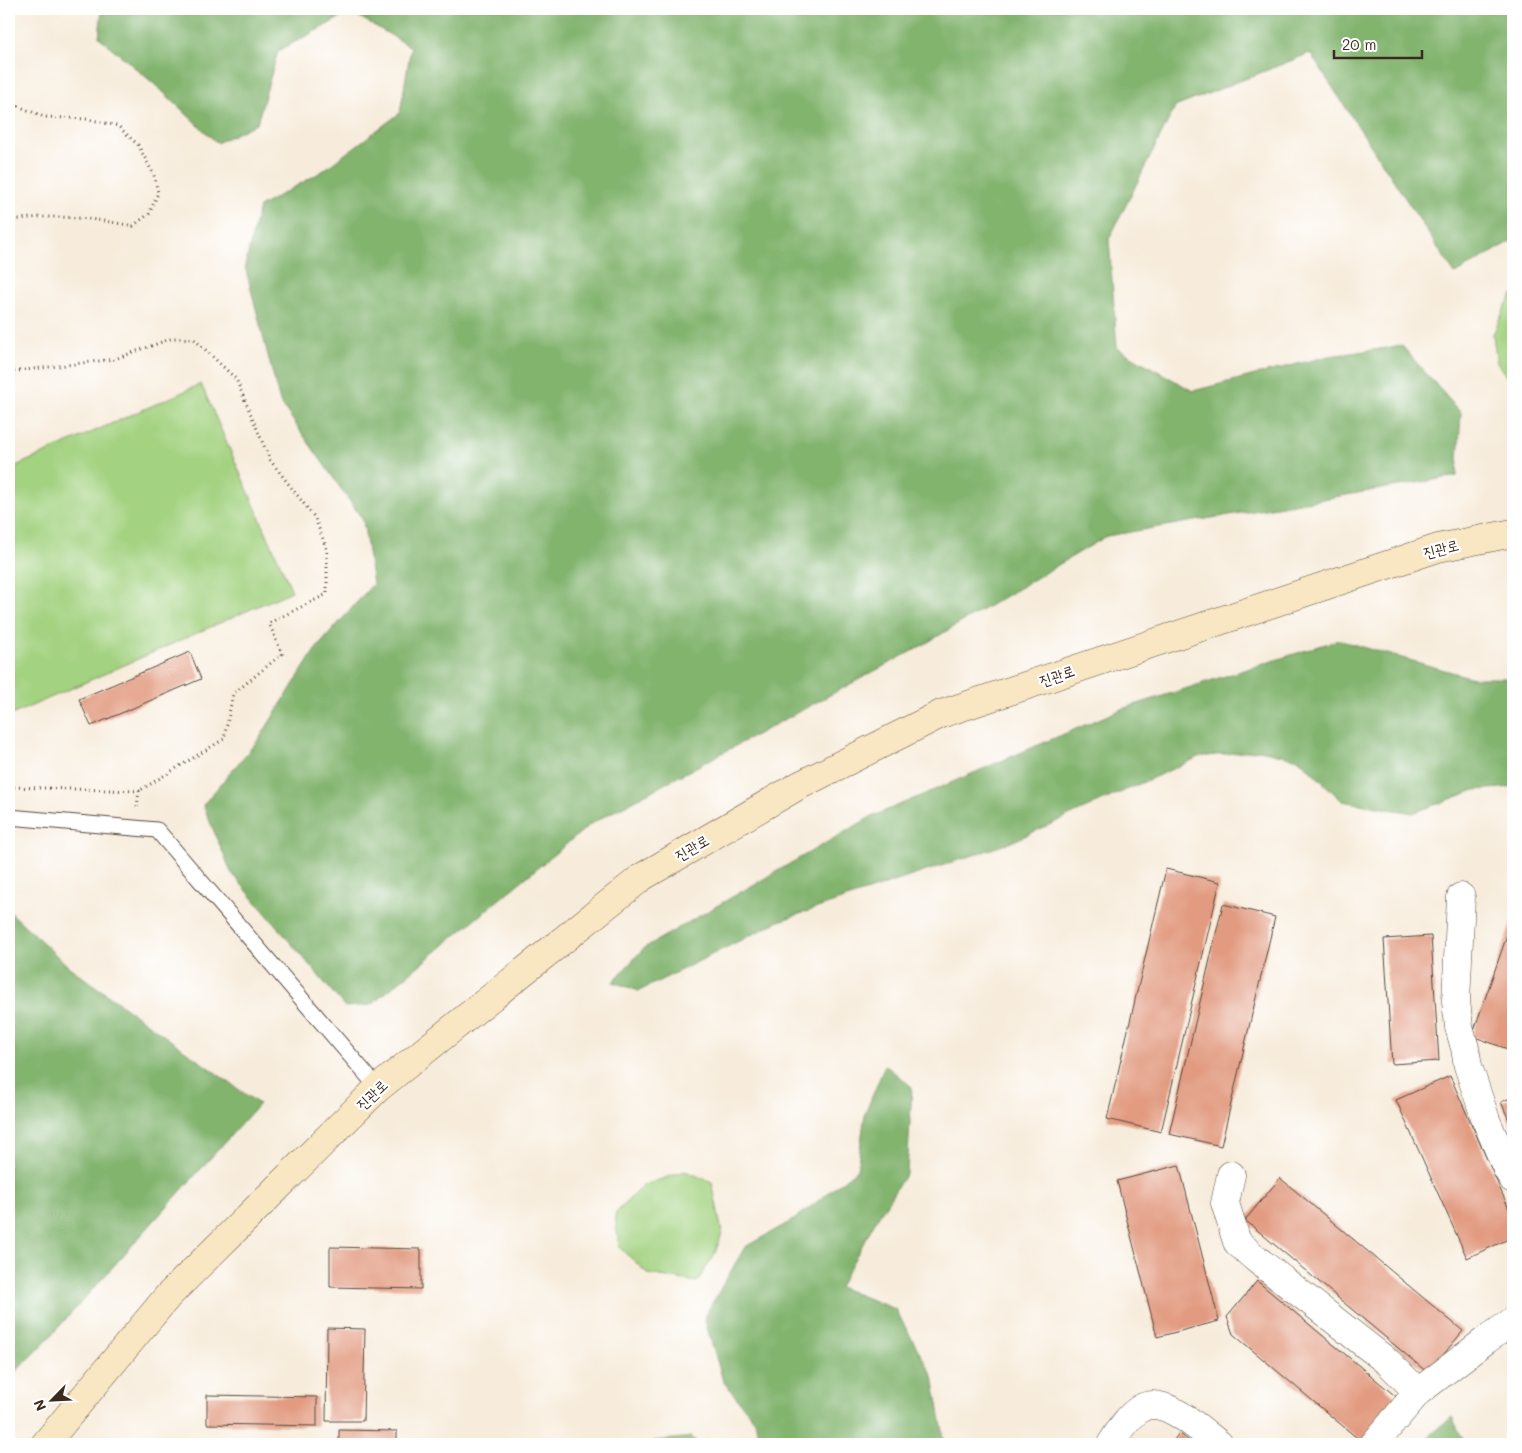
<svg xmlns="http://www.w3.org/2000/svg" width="1522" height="1453" viewBox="0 0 1522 1453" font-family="Mali,'Poor Story',sans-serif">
  <rect width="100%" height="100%" fill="#fff"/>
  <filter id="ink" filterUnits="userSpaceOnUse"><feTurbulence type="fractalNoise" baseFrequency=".02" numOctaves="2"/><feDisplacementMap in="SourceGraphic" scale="10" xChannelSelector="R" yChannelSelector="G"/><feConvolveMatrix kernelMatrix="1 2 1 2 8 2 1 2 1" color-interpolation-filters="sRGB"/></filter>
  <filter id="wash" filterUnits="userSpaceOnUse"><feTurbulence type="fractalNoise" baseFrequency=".0096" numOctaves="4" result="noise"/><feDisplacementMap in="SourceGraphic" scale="20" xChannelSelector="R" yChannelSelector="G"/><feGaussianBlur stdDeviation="1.12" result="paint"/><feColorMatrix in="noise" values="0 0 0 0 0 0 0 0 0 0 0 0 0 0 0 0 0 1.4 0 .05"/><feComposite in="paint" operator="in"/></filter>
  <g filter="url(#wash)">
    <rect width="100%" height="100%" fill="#f7ecdb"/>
    <path fill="#a3d280" stroke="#6f7e4f" d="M1513 294V386L1497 363 1493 335 1505 307Z
      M201 384 292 591 9 716V469Z
      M685 1171 712 1182 722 1233 714 1256 697 1282 648 1274 619 1247 615 1214 642 1186Z"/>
    <path fill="#82b46e" stroke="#5e6f46" d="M102 9H1513V240L1455 274 1310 53 1175 107 1109 239 1117 348 1193 391 1329 356 1402 346 1461 413 1457 476 1107 536 923 645 592 823 371 1005 345 1007 231 872 203 805 259 739 315 650 373 584 363 520 280 402 245 266 259 207 321 172 400 113 411 47 351 12 278 51 257 123 217 143 160 89 99 37Z
      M1338 640 1473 678H1513V787L1475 790 1413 813 1342 801 1299 759 1260 750 1199 757 1009 843 779 921 639 991 613 982 644 948 869 818 1122 709Z
      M9 911 69 967 259 1104 39 1349 9 1378Z
      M885 1065 912 1087 907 1172 875 1222 839 1287 895 1309 933 1376 945 1444H760L755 1421 723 1381 704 1317 745 1247 795 1219 857 1170 865 1114Z
      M1452 1417 1465 1444H1421L1425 1440Z
      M692 1437 698 1444H652L654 1441Z"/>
    <g id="blocks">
      <path fill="#e29b81" d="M190 652 201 679 91 726 79 699Z
        M1166 869 1220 882 1161 1132 1107 1119Z
        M1223 904 1275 917 1221 1146 1169 1134Z
        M1513 918V1051L1472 1036Z
        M1431 936 1439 1061 1392 1064 1384 939Z
        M1450 1076 1513 1218V1237L1467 1258 1396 1100Z
        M1513 1097V1129L1501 1102Z
        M1179 1165 1219 1321 1157 1337 1117 1181Z
        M1280 1178 1463 1331 1428 1373 1245 1220Z
        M330 1247 421 1249V1289L330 1287Z
        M1257 1281 1399 1399 1363 1443 1233 1334 1227 1317Z
        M327 1328 365 1329 363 1421H326Z
        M207 1395 317 1397V1426L207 1424Z
        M339 1430 397 1431V1444H339Z
        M1179 1433 1193 1444H1171Z"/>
    </g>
  </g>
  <g filter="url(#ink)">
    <use href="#blocks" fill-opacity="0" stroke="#57473a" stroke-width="1"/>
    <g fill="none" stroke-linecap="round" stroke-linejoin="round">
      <defs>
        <path id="service" d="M9 817 157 830 378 1088"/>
        <path id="minor" d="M1461 897 1456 1001 1459 1027 1465 1048 1468 1066 1486 1120 1507 1169 1513 1179
          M1231 1175 1225 1203 1237 1242 1255 1258 1389 1363 1418 1392
          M1111 1444C1119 1432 1127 1417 1140 1409 1163 1393 1201 1431 1219 1444
          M1374 1444 1418 1392 1486 1340 1513 1321"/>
        <path id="secondary" d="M45 1444 168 1296 378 1088 642 877 798 786 941 714 1438 548 1513 533"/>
      </defs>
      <use href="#service" stroke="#57473a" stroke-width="17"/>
      <use href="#minor" stroke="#57473a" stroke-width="29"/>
      <use href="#secondary" stroke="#57473a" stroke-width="29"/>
      <path stroke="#57473a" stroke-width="3" stroke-dasharray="1 4" stroke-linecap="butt" d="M9 102 44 117 88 119 118 126 138 145 154 175 158 193 149 214 133 226C92 218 50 213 9 221
        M9 372 115 359 173 338 194 339 236 379 270 460 315 518 327 550V594L269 623 282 654 233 694 224 739 139 791
        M9 787 139 791 137 807"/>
      <use href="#service" stroke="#fff" stroke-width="15"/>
      <use href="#minor" stroke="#fff" stroke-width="28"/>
      <use href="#secondary" stroke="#f9e7c3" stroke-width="28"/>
    </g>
  </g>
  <g text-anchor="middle" stroke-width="4.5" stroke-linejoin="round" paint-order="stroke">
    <g font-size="15" fill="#3b2a1e" stroke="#fff">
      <text transform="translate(1441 549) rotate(-14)" y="5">진관로</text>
      <text transform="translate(1057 676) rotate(-19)" y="5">진관로</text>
      <text transform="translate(692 848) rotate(-30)" y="5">진관로</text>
      <text transform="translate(372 1095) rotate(-43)" y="5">진관로</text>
    </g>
  </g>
  <rect width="1522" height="1453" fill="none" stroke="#fff" stroke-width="30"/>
  <g transform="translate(52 1400) rotate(246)" stroke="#ffffff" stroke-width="4" paint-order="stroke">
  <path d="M0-4L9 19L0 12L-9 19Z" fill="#3b2a1e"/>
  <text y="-8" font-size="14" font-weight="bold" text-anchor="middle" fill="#3b2a1e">N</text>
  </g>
  <path d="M1334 50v8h88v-8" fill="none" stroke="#3b2a1e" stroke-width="2.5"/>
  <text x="1342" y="50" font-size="15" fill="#3b2a1e" stroke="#ffffff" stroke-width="4" paint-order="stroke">20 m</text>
</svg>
